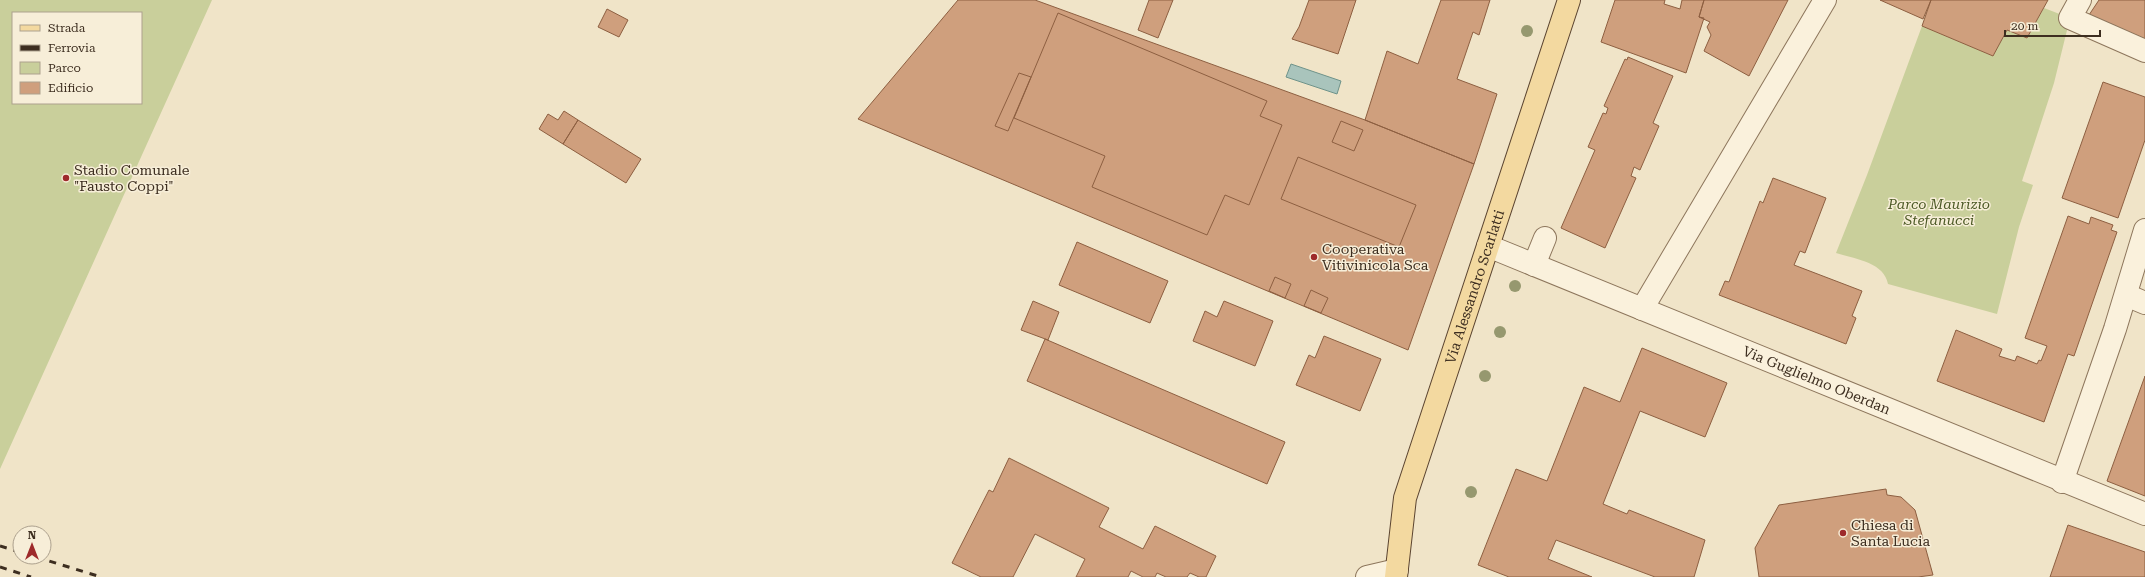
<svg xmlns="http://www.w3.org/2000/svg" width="2145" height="577" viewBox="0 0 2145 577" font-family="'Roboto Serif',serif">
  <rect width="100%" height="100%" fill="#f0e4c8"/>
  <path fill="#c9cf9b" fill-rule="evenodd" d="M0 0H212L0 469ZM13 13H141V103H13Z
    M2044 8 2070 18 2054 83 2022 181 2033 185 2019 227 1997 314 1888 284C1884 262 1855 259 1836 253L1867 175 1922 26 1993 56 2007 30 2027 38Z"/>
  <path fill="#a9c4bc" stroke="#6f938a" d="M1291 64 1341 81 1337 94 1286 77Z"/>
  <path fill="#cf9f7d" stroke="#8d5f41" d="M958 0H1035L1365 120 1474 164 1408 350 858 119Z
    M1149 0H1173L1158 38 1138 30Z
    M1309 0H1356L1338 54 1292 39 1299 27Z
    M1441 0H1490L1479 35 1473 32 1457 79 1497 94 1474 164 1365 120 1387 51 1418 64Z
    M1615 0H1665L1664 4 1680 9 1682 0H1704L1699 17 1704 18 1686 73 1601 42Z
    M1704 0H1788L1749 76 1704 51 1711 35 1707 27 1710 22 1699 17Z
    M1880 0H1931L1923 19Z
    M1931 0H2048L2027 38 2007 30 1993 56 1922 26Z
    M2099 0H2145V39L2089 15Z
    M607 9 628 20 619 37 598 27Z
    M1058 13 1267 101 1260 116 1282 125 1249 205 1225 195 1207 235 1092 187 1105 156 1014 118Z
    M1628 57 1673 76 1653 123 1659 126 1640 170 1634 167 1631 176 1636 178 1605 248 1561 228 1595 150 1588 147 1603 113 1606 114 1608 108 1604 106 1625 59 1627 60Z
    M1019 73 1031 77 1008 131 995 126Z
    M2103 82 2145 97V140L2118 218 2062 198Z
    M564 111 578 120 563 144 539 129 548 114 558 120Z
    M578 120 641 159 626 183 563 144Z
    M1341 121 1363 130 1354 151 1332 142Z
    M1298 157 1416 205 1399 247 1281 199Z
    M1773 178 1826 198 1805 253 1800 251 1794 265 1862 291 1852 316 1856 318 1846 344 1719 295 1725 281 1729 282 1760 201 1763 203Z
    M2068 216 2089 224 2091 217 2113 225 2111 230 2117 232 2074 356 2068 354 2044 422 1937 381 1956 330 2002 349 1999 356 2015 361 2017 356 2037 364 2039 360 2041 361 2047 346 2025 338Z
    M1077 242 1168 281 1150 323 1059 285Z
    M1275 277 1291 284 1285 298 1269 291Z
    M1311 290 1328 298 1321 313 1304 306Z
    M1033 301 1059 312 1048 340 1021 330Z
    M1224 301 1273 321 1255 366 1193 341 1205 311 1217 317Z
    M1324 336 1381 359 1360 411 1296 385 1309 355 1315 358Z
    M1045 339 1285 442 1267 484 1027 381Z
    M1642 348 1727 383 1705 437 1640 411 1603 504 1627 514 1629 510 1705 540 1694 577H1655L1556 540 1548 559 1592 577H1509L1478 565 1516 469 1547 481 1584 387 1620 402Z
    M2145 376V496L2107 481Z
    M1009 458 1109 508 1099 527 1143 549 1155 526 1216 556 1206 577H1199L1190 573 1187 577H1166L1157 573 1155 577H1143L1131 571 1128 577H1076L1085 559 1035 534 1013 577H981L952 563 989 490 993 492Z
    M1886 489 1887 495 1901 497 1915 510 1933 575 1918 577H1759L1755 548 1779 505Z
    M2068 525 2145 552V577H2050Z"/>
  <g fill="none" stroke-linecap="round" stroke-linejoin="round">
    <defs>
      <g id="minor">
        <path d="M2080 0 2070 18 2145 51"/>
        <path id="s1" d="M1488 246 2145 514"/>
        <path d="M1534 265 1545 238"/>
        <path d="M2126 295 2145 303"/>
        <path d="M1642 309 1825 0"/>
        <path d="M2062 482 2115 329 2145 230"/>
        <path d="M1367 577 1397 570"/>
      </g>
      <g id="major">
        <path id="s2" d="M1396 577 1405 498 1569 0"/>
      </g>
    </defs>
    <use href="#minor" stroke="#8d765c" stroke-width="24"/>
    <use href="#major" stroke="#5b4430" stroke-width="24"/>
    <use href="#minor" stroke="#faf1dc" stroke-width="22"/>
    <use href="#major" stroke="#f3d9a0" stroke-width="22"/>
    <path stroke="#3d2e20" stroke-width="3" stroke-dasharray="7 7" stroke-linecap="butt" d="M0 546 20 552
      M36 557 101 577
      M0 567 31 577"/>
  </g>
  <g fill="#96986f">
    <circle cx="1527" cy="31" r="6"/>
    <circle cx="1515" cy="286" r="6"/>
    <circle cx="1500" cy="332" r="6"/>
    <circle cx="1485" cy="376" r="6"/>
    <circle cx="1471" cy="492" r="6"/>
  </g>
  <g fill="#9e2a2b" stroke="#f7eed8" stroke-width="1.5">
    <circle cx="66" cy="178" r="4"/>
    <circle cx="1314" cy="257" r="4"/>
    <circle cx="1843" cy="533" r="4"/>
  </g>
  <g text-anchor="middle" stroke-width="3" stroke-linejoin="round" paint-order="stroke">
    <g font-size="14" fill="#3d2e20" stroke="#f7eed8" text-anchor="start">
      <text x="74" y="175">Stadio Comunale<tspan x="74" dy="16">"Fausto Coppi"</tspan></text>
      <text x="1322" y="254">Cooperativa<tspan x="1322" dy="16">Vitivinicola Sca</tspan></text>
      <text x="1851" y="530">Chiesa di<tspan x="1851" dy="16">Santa Lucia</tspan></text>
    </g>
    <g font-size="14" font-style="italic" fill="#4d5a26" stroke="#f7eed8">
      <text x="1939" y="209">Parco Maurizio<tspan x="1939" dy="16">Stefanucci</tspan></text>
    </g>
    <g font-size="14" fill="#3d2e20" stroke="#f7eed8">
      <text dy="5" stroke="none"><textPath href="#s2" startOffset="302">Via Alessandro Scarlatti</textPath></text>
      <text dy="5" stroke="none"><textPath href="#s1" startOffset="355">Via Guglielmo Oberdan</textPath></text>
    </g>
  </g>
  <rect x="12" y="12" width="130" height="92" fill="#f7eed8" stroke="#ada18e"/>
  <rect x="20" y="25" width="20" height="6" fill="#f3d9a0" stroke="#ada18e"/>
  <text x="48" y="32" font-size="12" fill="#3d2e20">Strada</text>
  <rect x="20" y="45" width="20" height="6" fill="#3d2e20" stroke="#ada18e"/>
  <text x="48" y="52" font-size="12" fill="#3d2e20">Ferrovia</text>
  <rect x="20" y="62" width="20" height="12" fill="#c9cf9b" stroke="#ada18e"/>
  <text x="48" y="72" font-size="12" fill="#3d2e20">Parco</text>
  <rect x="20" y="82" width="20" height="12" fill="#cf9f7d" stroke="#ada18e"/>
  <text x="48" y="92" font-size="12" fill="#3d2e20">Edificio</text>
  <g transform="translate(32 545)"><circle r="19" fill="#f7eed8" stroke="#ada18e"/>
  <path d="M0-3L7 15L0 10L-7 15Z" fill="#9e2a2b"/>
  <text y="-6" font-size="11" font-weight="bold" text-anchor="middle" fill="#3d2e20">N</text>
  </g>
  <path d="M2005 30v6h95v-6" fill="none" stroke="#3d2e20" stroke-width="2"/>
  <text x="2011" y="30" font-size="12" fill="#3d2e20" stroke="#f7eed8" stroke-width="3" paint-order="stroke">20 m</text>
</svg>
